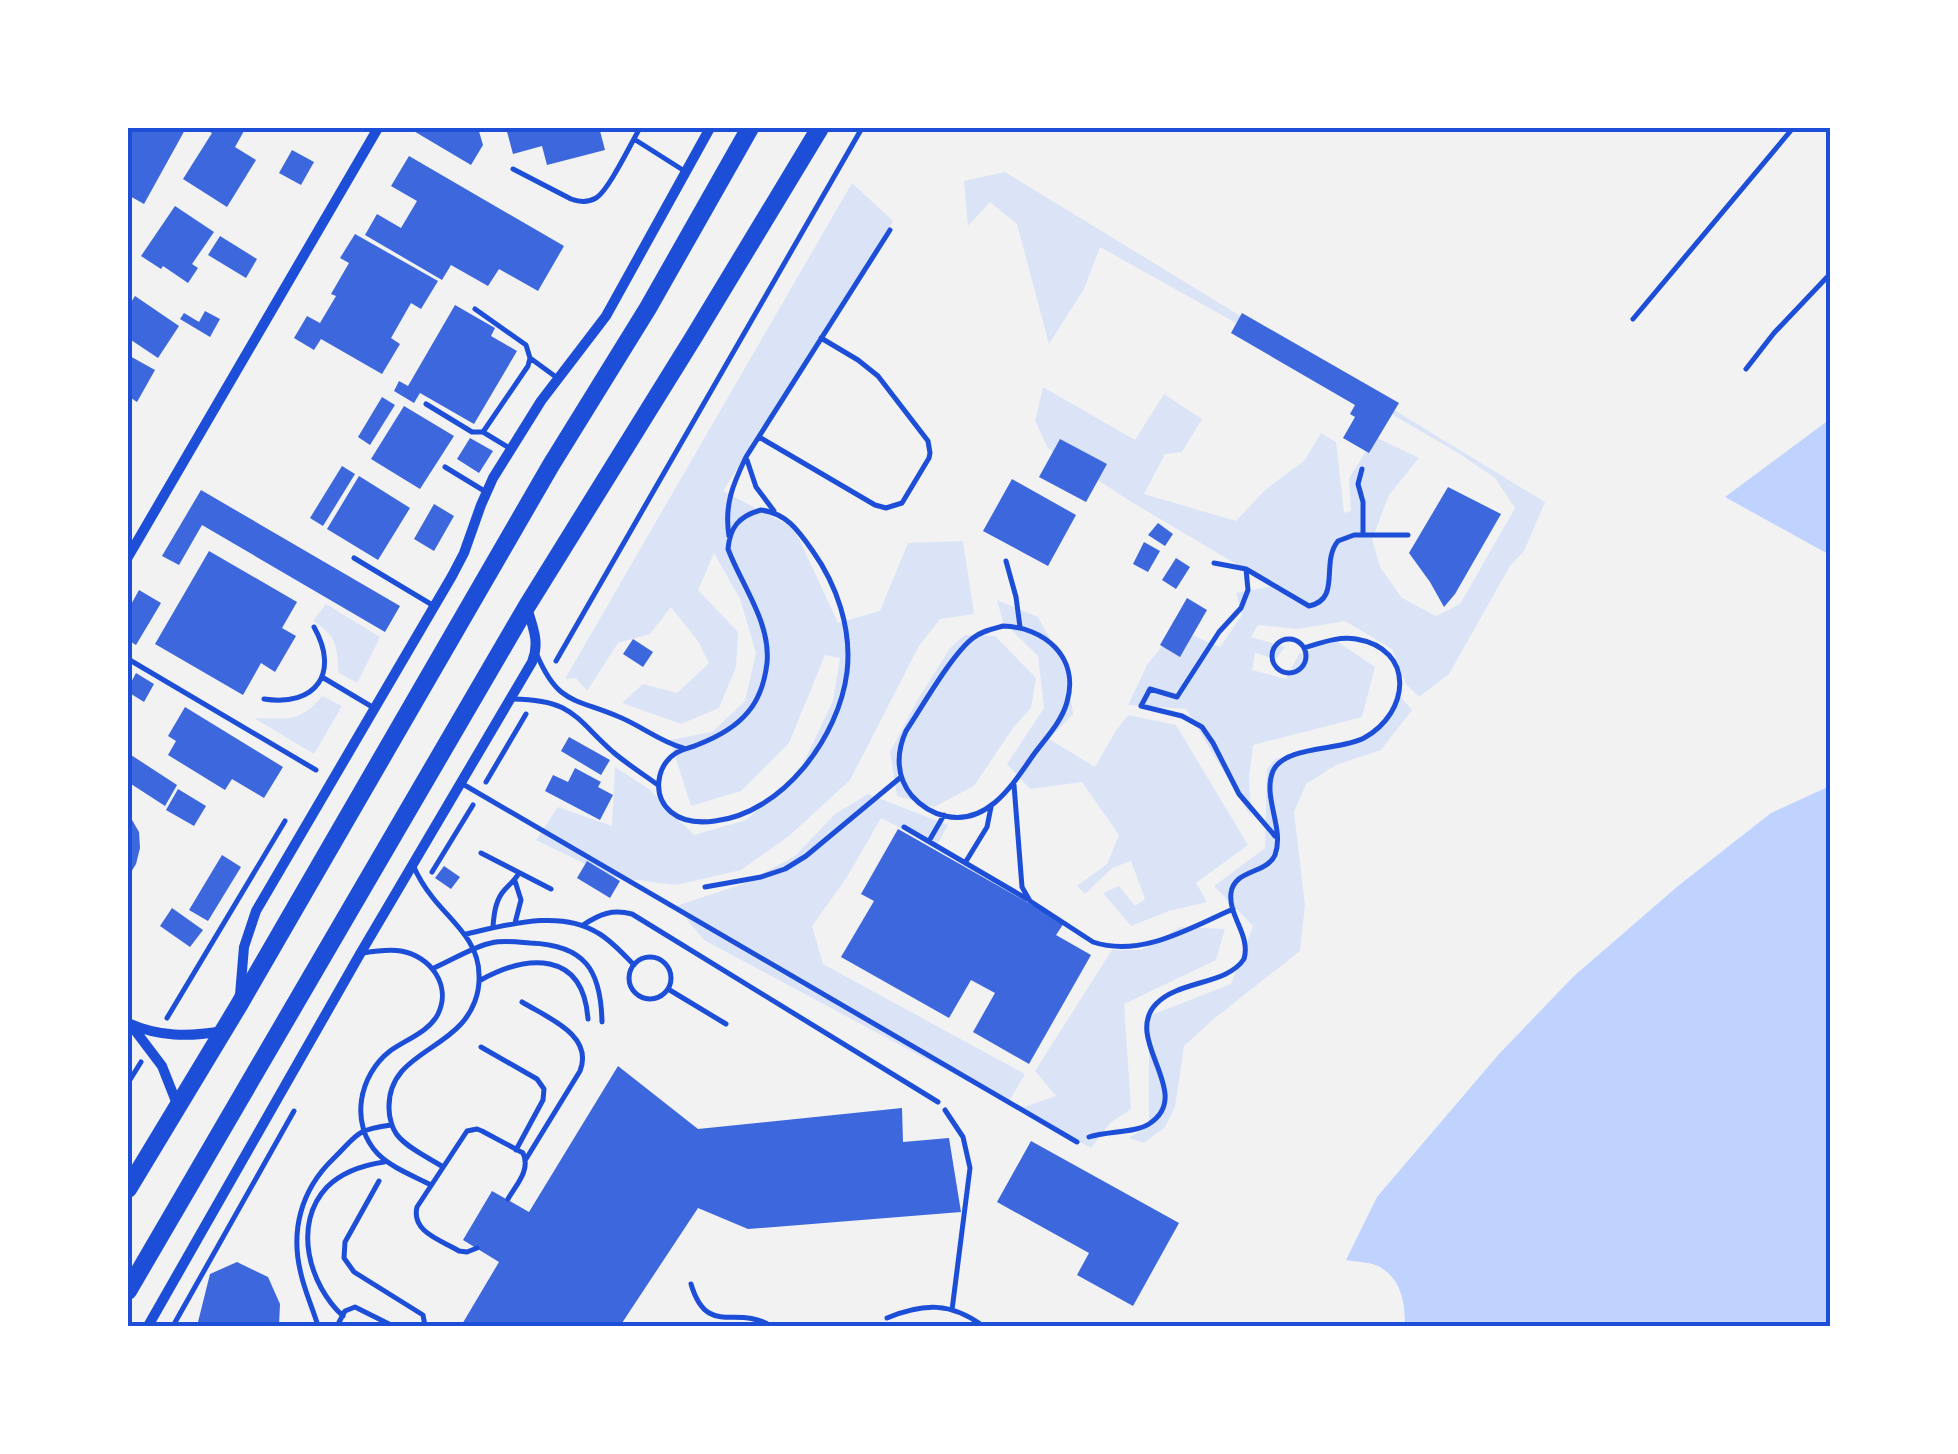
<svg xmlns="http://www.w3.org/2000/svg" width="1958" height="1454" viewBox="0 0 1958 1454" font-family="Jost,sans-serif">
  <rect width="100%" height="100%" fill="#f2f2f2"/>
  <path fill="#dbe4f7" d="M1005 172 1545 502 1524 551 1510 566 1449 674 1419 697 1406 684 1392 649 1345 621 1298 629 1258 625 1251 637 1285 647 1276 659 1255 653 1252 670 1286 679 1299 654 1335 640 1375 667 1362 717 1253 745 1249 777 1251 817 1186 709 1128 705 1147 665 1176 628 1220 647 1242 615 1236 593 1273 586 1130 501 1048 448 1035 421 1043 387 1135 440 1164 394 1202 419 1182 452 1165 454 1144 494 1236 521 1265 490 1305 460 1321 433 1336 442 1344 513 1351 511 1349 478 1375 437 1419 458 1389 495 1372 539 1380 567 1402 598 1436 616 1460 604 1515 508 1495 478 1458 453 1227 318 1100 247 1084 289 1049 344 1017 224 990 202 968 226 964 181Z
    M852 183 893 221 723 491 794 528 838 623 880 611 908 543 963 541 974 614 940 619 919 646 850 780 789 836 741 870 676 885 612 877 536 840 558 807 612 826 615 767 649 789 694 835 746 820 799 772 833 701 840 658 825 655 789 743 741 791 691 806 670 740 712 732 745 701 756 653 740 599 714 553 698 590 738 632 736 667 719 708 681 724 622 703 643 684 677 693 709 663 698 641 671 607 650 634 618 643 587 691 576 678 565 679Z
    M997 600 1038 617 1066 668 1073 714 1049 739 1095 767 1115 732 1128 715 1176 725 1248 845 1196 883 1207 902 1169 911 1131 926 1103 893 1119 886 1135 906 1145 899 1131 861 1112 868 1085 894 1077 886 1107 864 1119 835 1082 782 1030 789 1007 764 1044 708 1038 656 1003 622Z
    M326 604 380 637 357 683 339 673C336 645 338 637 313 621Z
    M965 635 995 636 1036 678 1031 708 1013 728 974 786 934 807 897 796 890 752 917 701 950 648Z
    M1396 691 1412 710 1381 750 1336 765 1306 784 1294 812 1305 905 1300 951 1215 1018 1184 1046 1175 1107 1165 1127 1144 1143 1129 1138 1149 1126V1016L1231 984 1253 926 1214 886 1265 848 1267 769 1275 759 1367 738 1391 709Z
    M322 696 342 706 314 754 254 718C287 719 300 723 322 696Z
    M868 794 948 825 936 847 881 818 847 877 812 926 823 964 1025 1074 1008 1103 704 940 676 906 743 884 795 856 835 814Z
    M1180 927 1225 929 1216 960 1124 1004 1131 1109 1110 1123 1091 1148 1021 1108 1056 1096 1035 1071 1112 950H1141Z"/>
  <path fill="#bfd3fe" d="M1830 419V555L1725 497Z
    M1830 786V1326H1405C1405 1303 1402 1280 1380 1267 1371 1262 1356 1262 1346 1260L1377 1197 1499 1054 1574 976 1678 886 1771 813Z"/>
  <path fill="#3d67dc" d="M128 128H186L144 204 128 195Z
    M202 128H238L244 131 235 147 256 160 227 207 183 179 212 133Z
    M413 128H478L483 145 471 165 412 130Z
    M506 128H607L600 131 605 150 547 165 542 146 513 154Z
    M292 150 314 162 301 185 279 173Z
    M409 156 564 246 538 291 499 269 488 286 451 265 442 280 365 235 377 214 401 228 417 201 391 186Z
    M175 206 214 232 192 264 198 268 188 283 163 266 161 269 141 256Z
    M355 234 438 281 421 309 411 303 391 338 400 344 382 374 321 339 314 350 294 338 307 316 320 323 336 296 331 294 349 263 340 258Z
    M220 236 257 259 246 278 208 255Z
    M135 296 179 326 158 358 128 338V307Z
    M455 305 495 328 491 336 517 351 474 424 420 393 414 403 394 391 399 381 408 386Z
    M205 311 220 319 210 337 180 319 184 313 199 322Z
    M1242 313 1399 403 1369 453 1343 438 1355 417 1350 414 1355 405 1231 333Z
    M128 355 155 370 137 402 128 396Z
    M382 397 395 405 370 445 358 437Z
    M404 406 454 436 420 489 371 459Z
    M470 438 493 451 479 473 457 459Z
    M1060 439 1107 464 1086 502 1039 477Z
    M342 466 355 474 323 526 310 518Z
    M359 476 410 508 378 560 327 529Z
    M1012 479 1076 515 1048 566 983 531Z
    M1448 487 1501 514 1455 594 1444 607 1430 582 1409 553Z
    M201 490 400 606 385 632 202 525 179 565 162 556Z
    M434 504 454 516 434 551 414 539Z
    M1158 523 1173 534 1165 546 1148 535Z
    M1144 542 1160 551 1148 572 1133 564Z
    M209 551 297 602 282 628 296 636 275 672 261 663 243 695 155 644Z
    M1176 558 1190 567 1176 589 1162 580Z
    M139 590 161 603 136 645 128 640V610Z
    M1187 598 1207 610 1180 657 1160 645Z
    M633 639 653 652 643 667 623 654Z
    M136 673 154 684 144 702 128 692V688Z
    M185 707 283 767 264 798 232 779 225 790 168 755 176 741 168 736Z
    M569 737 610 760 601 775 561 751Z
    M128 753 177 785 165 806 128 782Z
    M575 768 601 782 598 787 613 795 600 820 545 791 553 775 568 782Z
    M178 789 206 806 194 826 166 810Z
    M128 813 139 832 140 848 136 864 128 877Z
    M898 829 1064 923 1056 935 1091 955 1029 1064 973 1032 995 993 971 980 949 1018 841 957 874 901 861 894Z
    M222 855 241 867 208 921 189 910Z
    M587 861 620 881 610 898 577 878Z
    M444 866 460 877 451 889 435 878Z
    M172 908 203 930 190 947 160 926Z
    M618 1066 698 1129 902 1108 903 1142 949 1138 961 1212 748 1229 698 1208 620 1326H461L499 1262 463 1240 492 1191 529 1212Z
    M1031 1141 1179 1223 1133 1306 1077 1275 1089 1253 997 1202Z
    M237 1262 268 1277 280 1304 279 1326H197L210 1274Z"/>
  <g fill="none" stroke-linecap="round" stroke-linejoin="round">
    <path stroke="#1d4ed8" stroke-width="5" d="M1746 369 1774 333 1830 274
      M1362 469 1358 484 1363 502V535
      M1006 561 1016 597 1020 627
      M1214 563 1246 569 1309 606C1342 599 1320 563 1338 541L1354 535H1408
      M1246 569 1248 590 1241 608 1219 632 1177 697 1150 689 1141 706 1182 716 1202 727 1213 743 1239 794 1275 836
      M1003 626C1044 627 1080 657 1067 702 1062 721 1046 738 1034 754 1013 784 988 826 945 816 932 813 921 806 912 796 896 777 896 753 906 731 922 707 952 654 973 638 982 631 992 629 1003 626Z
      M1272 656a17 17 0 1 1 34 0a17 17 0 1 1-34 0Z
      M128 659 316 770
      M556 661 862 128
      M486 782 526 714
      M1014 785 1022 887 1030 901 1093 942C1141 958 1190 928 1233 909
      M904 827 1027 899
      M929 841 944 815
      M965 863 987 827 991 807
      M432 872 473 805
      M705 887 761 877 785 869 806 856 901 777
      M167 1018 285 821
      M128 1083 141 1062
      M945 1110 963 1137 970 1168 952 1310
      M1089 1137C1107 1131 1135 1133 1149 1124 1196 1094 1122 1040 1156 1004 1179 980 1227 985 1244 959 1251 935 1228 916 1231 893 1234 869 1267 874 1275 855 1285 829 1262 797 1273 771 1285 745 1340 751 1364 738 1410 713 1416 649 1356 639 1338 636 1321 643 1304 648
      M691 1284C707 1338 736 1304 771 1326
      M887 1318C923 1303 951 1302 983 1326
      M173 1326 294 1111"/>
    <path stroke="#1d4ed8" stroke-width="5" d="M634 139 686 172
      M513 169 571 199C580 202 587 203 596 198 609 190 631 143 640 128
      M1633 319 1793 128
      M530 358 556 377
      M426 404 472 432H483L528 366 530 358 526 345 475 309
      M483 432 511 449
      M759 437 875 505 886 508 902 503 929 458 930 453 928 441 878 376 858 360 821 338
      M747 460 756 487 774 511
      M445 467 486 492
      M761 510C786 513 798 530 812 550 837 585 852 629 847 672 839 737 783 813 715 821 700 823 683 822 671 812 652 796 656 766 676 753 683 749 690 748 697 745 715 738 736 727 748 712 759 699 765 680 767 663 771 623 742 586 728 549 730 527 739 516 761 510Z
      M729 536C724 505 733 484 746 457L890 230
      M354 558 434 606
      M537 655C558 704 574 698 617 716 640 725 659 741 683 748
      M322 677 374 708
      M264 699C316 707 340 673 314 627
      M513 699C573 700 574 717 613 752 627 764 643 774 658 785
      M461 783 1077 1142
      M481 853 551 889
      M413 865C418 877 425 888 433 898 452 922 479 941 479 975 480 993 473 1011 461 1024 435 1053 388 1061 389 1108 389 1117 392 1129 398 1136 409 1149 429 1158 443 1167
      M515 923 521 900 515 881
      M583 925C600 914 612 909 632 914L938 1102
      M493 926C494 915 495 903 502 893 508 885 514 882 519 873
      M466 934C507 925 560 909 598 933 612 941 623 954 634 965
      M363 953C375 951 388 949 401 951 430 956 452 985 438 1014 429 1032 405 1040 390 1051 359 1075 349 1124 378 1154 392 1168 414 1176 431 1185
      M629 978a21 21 0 1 1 42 0a21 21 0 1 1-42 0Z
      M434 968C450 961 475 946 491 943 504 940 517 942 530 943 585 945 601 970 602 1022
      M479 981C527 954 583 950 588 1019
      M668 989 726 1024
      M522 1002C548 1018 594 1035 580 1071L526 1159
      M481 1047 537 1079 544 1089 543 1100 516 1150
      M379 1181 345 1242 344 1258 354 1272 423 1315 425 1326
      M477 1248 467 1252 459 1251C441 1240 411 1232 417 1207L467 1131 477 1129 482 1131 523 1153C531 1170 516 1185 508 1199
      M343 1316C309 1285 292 1224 327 1187 342 1172 364 1165 384 1162
      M318 1326C313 1309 305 1292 301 1274 290 1231 301 1190 333 1159 358 1135 354 1130 391 1125
      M337 1326 345 1311 355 1307 393 1326"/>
    <path stroke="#1d4ed8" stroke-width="10" d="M128 557 378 128
      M240 995 244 947 256 911 452 576 464 553 481 505 493 478 541 401 606 316 710 128
      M128 1023C159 1037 189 1037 222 1031
      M134 1029 162 1066 177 1104
      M148 1326 360 954 532 662C540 643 533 627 527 608"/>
    <path stroke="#1d4ed8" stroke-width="18" d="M128 1189 239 1005 551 465 648 308 750 128
      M128 1291 527 606 695 335 820 128"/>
  </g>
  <rect width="1958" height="1454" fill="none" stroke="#ffffff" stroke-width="260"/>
  <rect x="130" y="130" width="1698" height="1194" fill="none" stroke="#1d4ed8" stroke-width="4"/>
</svg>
